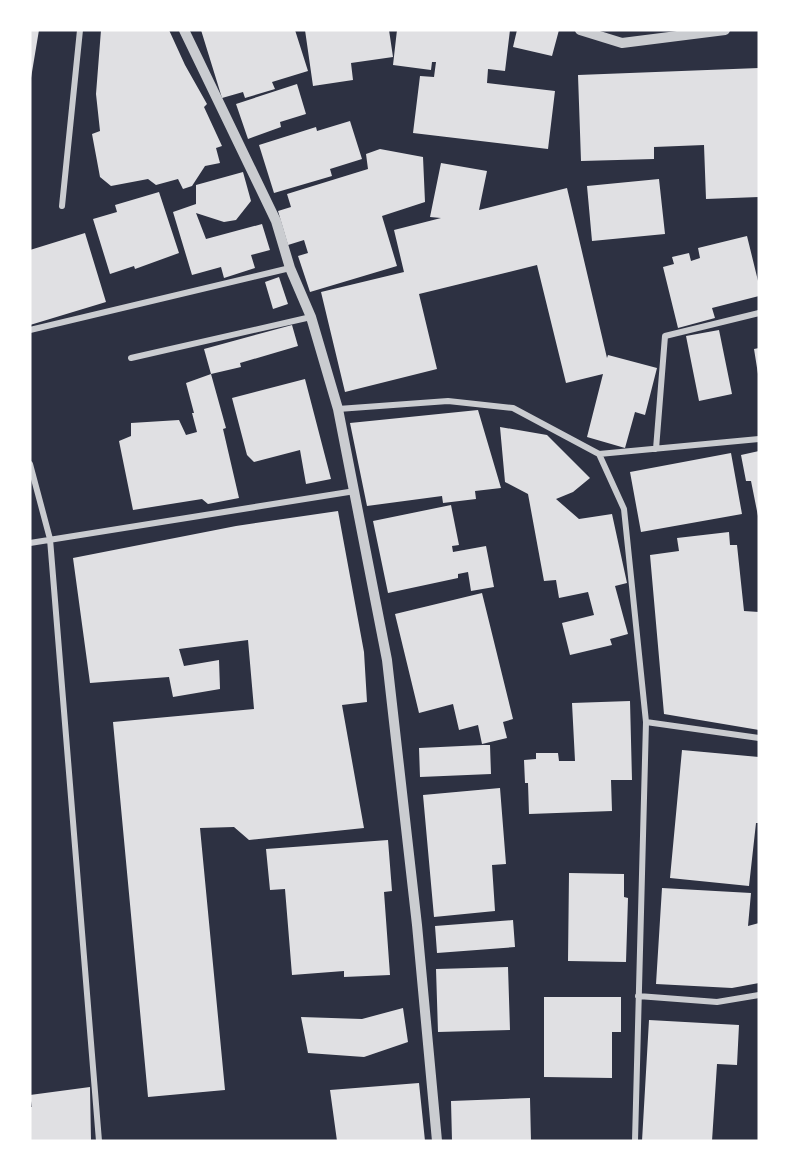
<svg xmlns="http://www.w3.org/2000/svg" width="789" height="1171" viewBox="0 0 789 1171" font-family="Roboto,sans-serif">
  <rect width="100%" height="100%" fill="#2d3142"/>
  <path fill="#e0e0e3" d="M30 30H39L31 78H30Z
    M101 30H169L185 65 207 104 204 107 222 146 216 148 220 163 205 166 192 186 183 189 178 179 156 185 148 179 111 186 100 177 92 134 100 131 96 94Z
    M201 30H295L308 71 272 82 275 89 245 98 243 92 222 98Z
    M305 30H389L393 57 351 63 353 80 313 86Z
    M397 30H510L505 71 488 69 487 83 555 91 548 149 413 133 420 76 434 77 436 62H432L431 70 393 65Z
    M517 30H559L552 56 513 47Z
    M759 68V197L706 199 704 145 654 147V159L581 161 578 75Z
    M297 84 306 114 280 122 281 127 248 139 236 104Z
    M350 121 362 159 330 169 332 176 274 193 259 145 316 127 317 131Z
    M380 149 423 157 425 202 382 216 397 266 310 292 298 256 308 253 304 240 288 245 278 211 291 207 287 194 368 169 366 154Z
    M441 163 487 171 479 210 567 188 607 358 608 355 657 368 645 415 635 412 625 448 587 437 603 374 566 383 537 265 419 294 437 369 345 392 321 292 404 272 394 230 441 218 430 217Z
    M243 172 251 201 236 220 224 222 196 213 206 239 262 224 270 250 251 255 255 268 224 278 221 267 192 275 173 212 196 204V185Z
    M659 179 665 234 592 241 587 186Z
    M159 192 179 253 135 269 134 266 110 274 93 219 117 212 115 205Z
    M85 233 106 302 30 325V250Z
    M747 236 759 285V296L712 308 715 318 678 328 663 267 674 264 672 257 689 253 691 261 700 258 698 248Z
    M279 277 288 304 273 309 265 282Z
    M292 325 298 346 240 363 241 367 211 374 204 349Z
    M719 330 732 394 699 401 686 336Z
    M759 348V374H758L754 349Z
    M211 374 226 428 223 429 239 498 208 504 202 499 133 510 119 441 131 436V423L179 420 186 435 197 432 192 413H194L186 383Z
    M305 379 331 479 306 484 300 450 254 462 247 455 232 398Z
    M478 410 501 488 475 491 476 499 443 503 442 496 367 506 350 423Z
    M500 427 547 435 590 478 573 492 556 499 579 519 612 514 627 583 615 586 628 634 610 639 612 645 570 655 562 623 594 615 588 592 559 598 556 580 544 581 528 494 505 482Z
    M759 451V516H758L751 481H746L741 455Z
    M731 453 742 514 641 532 630 472Z
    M451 505 459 545 452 546 453 552 486 546 494 587 471 591 468 572 458 574V578L388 593 373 521Z
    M338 511 364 652 367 702 342 705 364 828 249 840 234 827 200 828 225 1090 148 1097 113 722 254 709 248 640 179 649 184 666 219 660 220 689 173 697 169 677 90 683 73 558 236 526Z
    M729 532 730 545H737L744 611 759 612V730L664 714 650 555 679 551 677 538Z
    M482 593 513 719 503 722 507 738 482 744 478 725 459 730 453 704 419 713 395 614Z
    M630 701 632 780H611L612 811 529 814 528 783H525L524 760 536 759V753H558L559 761H575L572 703Z
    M483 745H490L491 774 420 777 419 748Z
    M682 750 759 757V823H756L749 886 670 878Z
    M500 788 506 864 492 865 495 911 434 917 423 795Z
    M388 840 392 891 384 892 390 975 344 977V971L292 975 285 889 270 890 266 849Z
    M569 873 624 874V897L628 898 626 962 568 961Z
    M662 888 751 893 748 926 759 923V983L732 988 656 984Z
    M513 920 515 947 437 953 435 926Z
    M508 967 510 1030 438 1032 436 969Z
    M544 997H621V1032H612V1078L544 1077Z
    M403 1008 408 1042 364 1057 308 1053 301 1017 362 1019Z
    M649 1020 739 1025 737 1065 717 1064 712 1141H642Z
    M419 1083 425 1141H337L330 1090Z
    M90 1087 91 1141H30V1107H32L30 1095Z
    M530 1098 531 1141H452L451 1101Z"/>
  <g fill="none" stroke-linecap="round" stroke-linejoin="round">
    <path stroke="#caccd0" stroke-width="6" d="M62 206 80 30
      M30 330 290 268
      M131 358 311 317
      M338 409 448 401 513 408 599 454 624 509 646 722 635 1141
      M656 449 665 336 759 313
      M599 454 759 439
      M30 464 50 539 99 1141
      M30 543 355 491
      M646 722 759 738
      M638 996 717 1002 759 995"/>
    <path stroke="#caccd0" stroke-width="10" d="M184 30 276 221 290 268 311 317 338 409 387 660 417 925 437 1141
      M580 30 622 43 725 30"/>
  </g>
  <rect width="789" height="1171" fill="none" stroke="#ffffff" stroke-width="63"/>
</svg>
